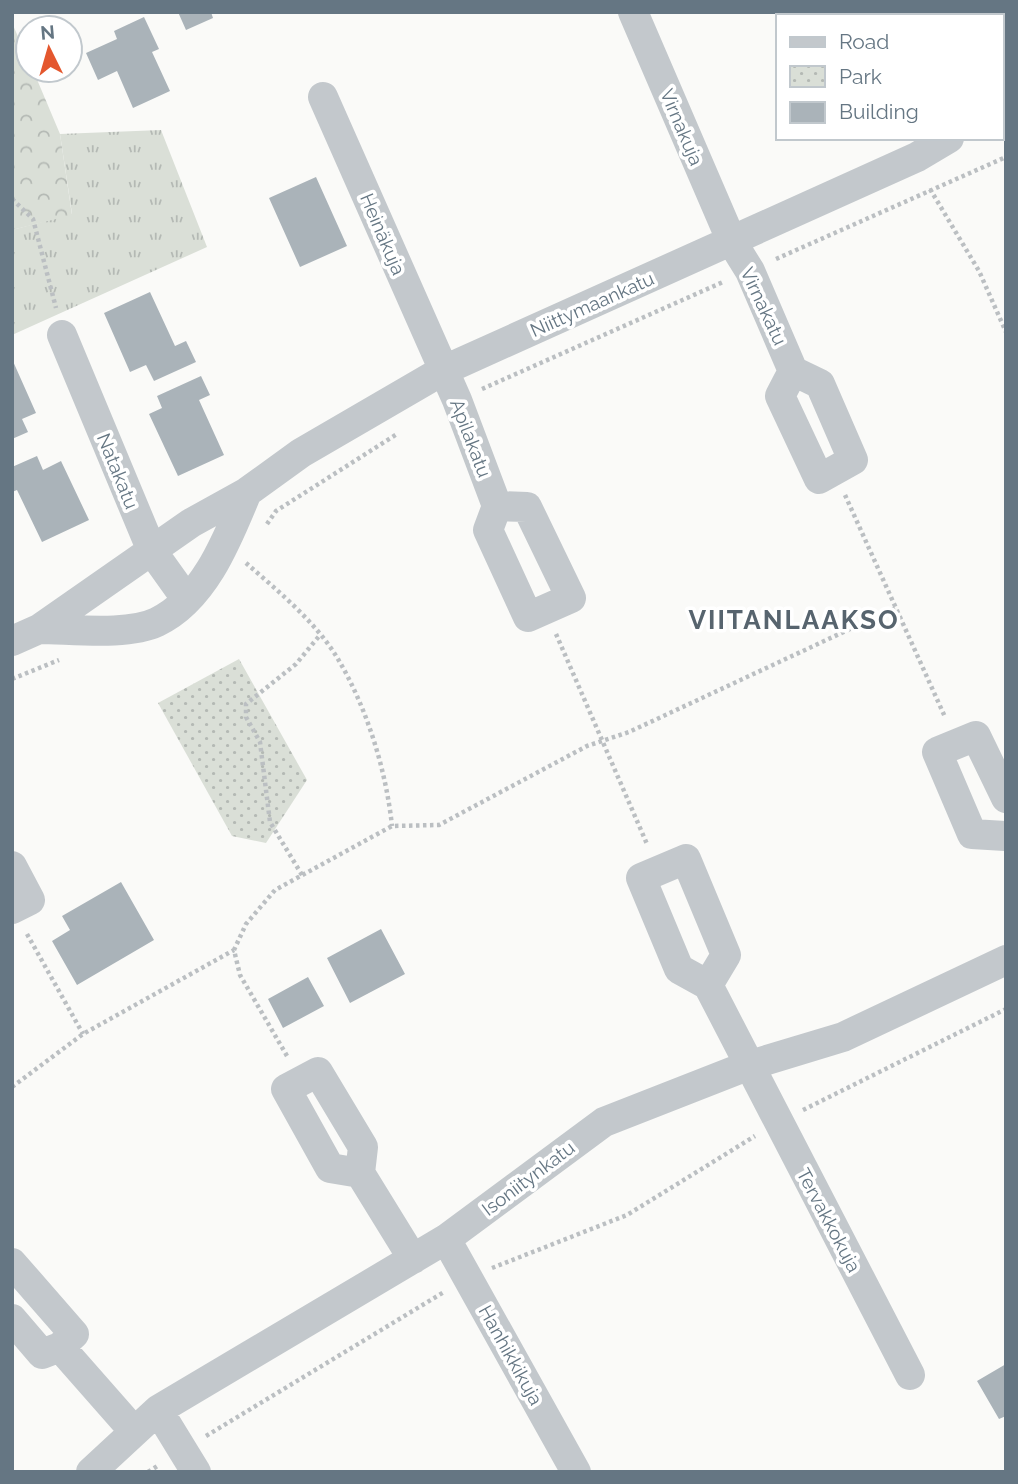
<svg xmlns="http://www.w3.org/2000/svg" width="1018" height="1484" viewBox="0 0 1018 1484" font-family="Raleway,sans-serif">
  <defs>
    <pattern id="grass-tufts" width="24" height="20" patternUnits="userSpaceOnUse" patternTransform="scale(1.75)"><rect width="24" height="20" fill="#dadfd7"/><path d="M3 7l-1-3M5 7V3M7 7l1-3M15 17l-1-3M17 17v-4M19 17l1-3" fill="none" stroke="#b4b9b4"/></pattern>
    <pattern id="forest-crowns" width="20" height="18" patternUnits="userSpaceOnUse" patternTransform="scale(1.75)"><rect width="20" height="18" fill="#dadfd7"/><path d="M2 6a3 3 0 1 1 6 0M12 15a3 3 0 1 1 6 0" fill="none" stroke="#b4b9b4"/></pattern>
    <pattern id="park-dots" width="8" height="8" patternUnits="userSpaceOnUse" patternTransform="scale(1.75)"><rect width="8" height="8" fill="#dadfd7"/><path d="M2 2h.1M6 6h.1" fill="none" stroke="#b4b9b4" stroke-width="1.8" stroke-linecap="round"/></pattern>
  </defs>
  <rect width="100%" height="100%" fill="#fafaf8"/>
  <path fill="url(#grass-tufts)" d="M161 130 207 247 12 335V230L72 214 60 134Z"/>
  <path fill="url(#forest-crowns)" d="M12 23 28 59V70H33L60 134 72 215 12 230Z"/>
  <path fill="url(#park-dots)" d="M239 659 307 780 266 843 232 836 158 703Z"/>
  <path fill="#aab3b9" d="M178 12H211L213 18 186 30Z
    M144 17 159 49 152 52 170 91 133 108 117 71 98 80 86 53 117 39 114 31Z
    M316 177 347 246 300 267 269 198Z
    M150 292 175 346 186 341 196 362 154 381 146 365 130 372 104 313Z
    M12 359 36 413 22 419 28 432 12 439Z
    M201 376 210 395 199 400 224 455 178 476 149 414 162 408 157 396Z
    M37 456 43 470 61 461 89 520 42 542 17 490 12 492V467Z
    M121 882 154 940 77 985 52 941 70 930 62 916Z
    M381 929 405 974 350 1003 327 958Z
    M308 977 324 1006 283 1028 268 999Z
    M1006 1364V1416L999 1419 977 1381Z"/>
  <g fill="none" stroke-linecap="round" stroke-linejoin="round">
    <path stroke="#bbbfc2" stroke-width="4.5" stroke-dasharray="3.5 3.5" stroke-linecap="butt" d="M868 12 870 16
      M1005 12 1006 14
      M930 189 979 271 1006 332
      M12 199 33 219 56 308
      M776 259 1006 157
      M482 389 723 282
      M845 495 945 717
      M267 524 276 511 397 434
      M246 563C278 591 316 622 338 659 367 708 386 770 392 826
      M556 634 647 844
      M12 679 59 660
      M302 875 270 822 260 742 246 717V704L296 664 320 635
      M27 934 83 1034
      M287 1056 240 975 234 950 246 924 275 890 392 826 439 825 587 746 629 732 895 608
      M12 1087 83 1034 234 950
      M803 1110 1006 1009
      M492 1268 627 1215 755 1136
      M206 1436 444 1292
      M148 1472 159 1465"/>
    <path stroke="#c3c8cc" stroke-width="30" d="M633 12 732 242 750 271 793 371 820 384 853 460 819 479 780 396 793 371
      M960 12 962 16
      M1002 55 1006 53
      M323 97 457 400 497 506 527 507 571 598 528 617 488 530 497 506
      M1002 100 1006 107
      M62 335 152 551 187 600
      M39 629C71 629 128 636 157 622 205 599 228 538 247 492
      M12 641 39 629 191 523 247 492 301 453 442 371 917 157 949 138
      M1005 836 972 834 937 752 976 736 1006 798
      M12 866 30 900 12 909
      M708 985 679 969 641 878 686 859 726 955 708 985 910 1375
      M360 1173 330 1168 286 1089 318 1072 363 1147 360 1173 413 1259
      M446 1239 576 1472
      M12 1263 74 1334 60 1347 42 1354 12 1319
      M60 1347 133 1430
      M158 1410 196 1472
      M91 1472 158 1410 446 1239 604 1122 747 1066 843 1037 1006 960"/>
  </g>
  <g text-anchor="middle" stroke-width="7" stroke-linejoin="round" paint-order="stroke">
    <g font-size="19" fill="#657683" stroke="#fff">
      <text transform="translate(682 127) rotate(67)" y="7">Virnakuja</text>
      <text transform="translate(383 234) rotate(67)" y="7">Heinäkuja</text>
      <text transform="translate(592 304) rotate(-24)" y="7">Niittymaankatu</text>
      <text transform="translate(764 306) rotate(65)" y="7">Virnakatu</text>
      <text transform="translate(471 438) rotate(69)" y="7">Apilakatu</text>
      <text transform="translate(118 471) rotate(68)" y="7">Natakatu</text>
      <text transform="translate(528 1178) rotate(-37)" y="7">Isoniitynkatu</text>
      <text transform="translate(829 1220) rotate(62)" y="7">Tervakkokuja</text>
      <text transform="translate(511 1355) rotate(61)" y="7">Hanhikkikuja</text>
    </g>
    <g font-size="26" font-weight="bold" letter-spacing="2" fill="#57646e" stroke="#fff">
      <text x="794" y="629">VIITANLAAKSO</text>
    </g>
  </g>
  <rect width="1018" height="1484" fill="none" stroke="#657683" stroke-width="28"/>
  <rect x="776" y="14" width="228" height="126" fill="#ffffff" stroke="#c1c8cd" stroke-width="2"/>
  <rect x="790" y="37" width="35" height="10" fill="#c3c8cc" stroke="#c1c8cd" stroke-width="2"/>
  <text x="839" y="49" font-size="21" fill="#657683">Road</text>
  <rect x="790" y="66" width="35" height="21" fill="url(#park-dots)" stroke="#c1c8cd" stroke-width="2"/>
  <text x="839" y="84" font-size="21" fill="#657683">Park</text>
  <rect x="790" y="102" width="35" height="21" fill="#aab3b9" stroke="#c1c8cd" stroke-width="2"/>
  <text x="839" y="119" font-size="21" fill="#657683">Building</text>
  <g transform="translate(49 49) rotate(355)"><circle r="33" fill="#ffffff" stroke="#c1c8cd" stroke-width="2"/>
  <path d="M0-5L12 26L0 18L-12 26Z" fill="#e4572e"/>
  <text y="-10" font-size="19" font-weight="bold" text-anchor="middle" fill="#657683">N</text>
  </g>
</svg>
